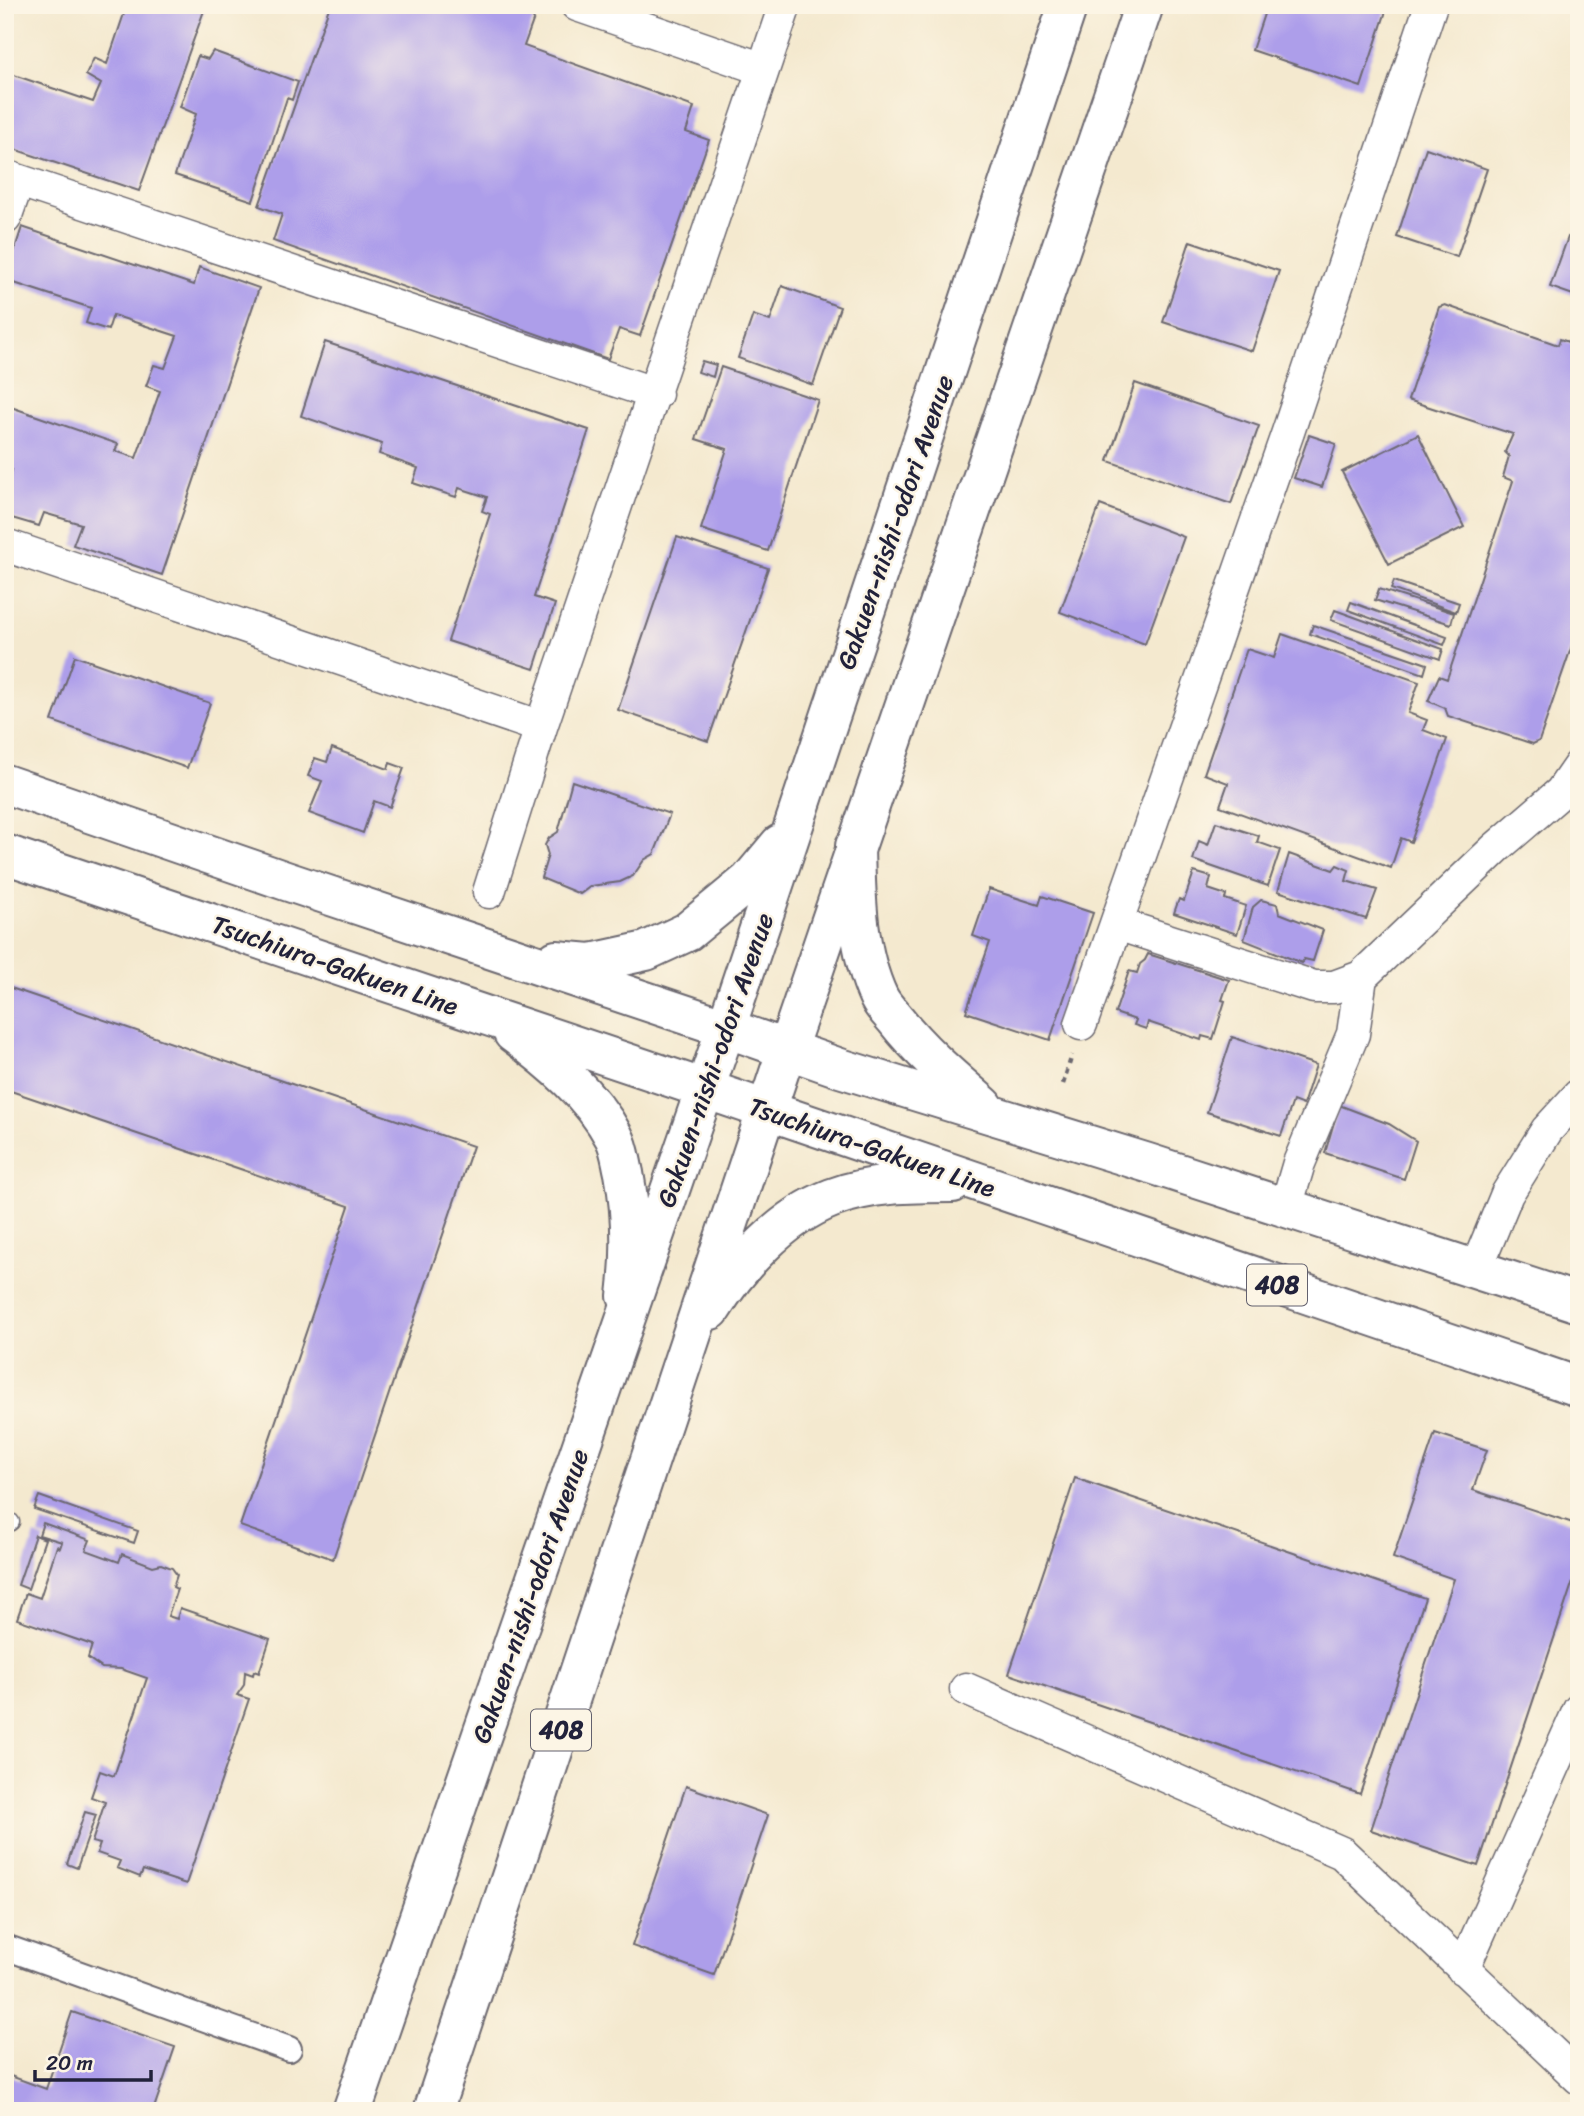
<svg xmlns="http://www.w3.org/2000/svg" width="1584" height="2116" viewBox="0 0 1584 2116" font-family="Sriracha,sans-serif">
  <rect width="100%" height="100%" fill="#fcf5e5"/>
  <filter id="ink" filterUnits="userSpaceOnUse"><feTurbulence type="fractalNoise" baseFrequency=".0143" numOctaves="2"/><feDisplacementMap in="SourceGraphic" scale="14" xChannelSelector="R" yChannelSelector="G"/><feConvolveMatrix kernelMatrix="1 2 1 2 8 2 1 2 1" color-interpolation-filters="sRGB"/></filter>
  <filter id="wash" filterUnits="userSpaceOnUse"><feTurbulence type="fractalNoise" baseFrequency=".00686" numOctaves="4" result="noise"/><feDisplacementMap in="SourceGraphic" scale="28" xChannelSelector="R" yChannelSelector="G"/><feGaussianBlur stdDeviation="1.57" result="paint"/><feColorMatrix in="noise" values="0 0 0 0 0 0 0 0 0 0 0 0 0 0 0 0 0 1.4 0 .05"/><feComposite in="paint" operator="in"/></filter>
  <g filter="url(#wash)">
    <rect width="100%" height="100%" fill="#f4e9cf"/>
    <g id="blocks">
      <path fill="#ad9eea" d="M127 5H206L139 191 5 146V72L93 102 101 84 86 75 94 58 107 64Z
        M330 5H497L534 18 524 46 694 107 686 132 709 140 640 336 619 329 608 359 273 241 282 214 259 206Z
        M1267 5H1388L1361 87 1252 50Z
        M213 51 298 82 292 100 287 98 253 201 175 175 196 114 180 107 198 56 208 59Z
        M1426 148 1487 169 1457 257 1397 237Z
        M22 227 194 285 199 267 259 288 162 575 73 545 81 524 44 513 39 526 5 516V491L12 470 5 468V405L118 444 115 451 136 458 160 391 146 386 154 365 165 368 177 336 113 315 108 330 86 323 91 308 5 280Z
        M1568 237 1579 241V297L1550 287Z
        M1190 241 1279 271 1252 351 1163 322Z
        M782 286 840 307 813 385 738 358 753 315 770 321Z
        M1445 305 1558 345 1560 339 1579 346V625L1539 741 1533 744 1448 716 1445 708 1428 701 1439 676 1447 679 1513 481 1503 477 1509 456 1505 452 1513 434 1408 400 1439 307Z
        M325 342 589 430 534 597 555 604 534 669 448 641 490 514 482 511 487 497 459 488 456 497 413 483 418 468 379 454 382 444 301 416Z
        M702 361 716 365 713 377 698 372Z
        M721 367 818 400 768 551 701 529 727 449 696 439Z
        M1135 383 1259 426 1231 504 1108 461Z
        M1418 434 1464 527 1389 564 1342 472Z
        M1309 435 1336 444 1322 487 1294 478Z
        M1100 505 1184 537 1145 644 1060 612Z
        M677 537 768 568 708 741 618 710Z
        M1394 581 1459 603 1456 612 1391 589Z
        M1379 589 1454 613 1451 624 1375 600Z
        M1351 602 1447 637 1444 645 1348 610Z
        M1335 610 1443 649 1440 659 1331 620Z
        M1313 625 1427 664 1424 674 1310 634Z
        M1282 634 1419 682 1408 713 1427 720 1423 730 1447 739 1411 842 1401 838 1391 868 1220 806 1228 783 1204 774 1247 649 1274 658Z
        M75 656 210 703 187 768 52 721Z
        M332 748 388 769 390 763 404 768 390 807 374 801 363 833 309 813 322 781 308 776 315 758 327 762Z
        M572 781 670 814 654 854 644 860 633 876 620 882 591 886 580 894 541 878 548 855 545 845 549 838 558 832Z
        M1216 822 1259 836 1257 842 1280 850 1268 886 1193 860 1199 841 1208 845Z
        M1289 854 1333 870 1337 865 1349 870 1346 881 1377 890 1366 919 1278 891Z
        M1194 872 1211 877 1208 889 1226 895 1225 899 1246 906 1237 934 1174 913 1179 899 1184 901Z
        M989 889 1039 905 1042 896 1093 913 1050 1040 966 1012 990 942 973 936Z
        M1261 900 1277 904 1279 913 1323 930 1313 961 1304 959 1302 963 1244 940 1253 907Z
        M1148 954 1229 980 1222 1000 1225 1001 1213 1039 1202 1036 1201 1040 1148 1022 1146 1029 1134 1025 1136 1020 1115 1013 1129 971 1137 973 1140 964 1145 960Z
        M5 986 473 1146 333 1559 240 1526 349 1206 5 1089Z
        M1232 1037 1316 1065 1303 1105 1293 1101 1281 1136 1207 1112Z
        M1339 1105 1389 1124 1416 1141 1404 1179 1325 1153Z
        M1435 1433 1487 1450 1473 1490 1579 1525V1563L1478 1866 1371 1830 1454 1579 1393 1558Z
        M1075 1478 1425 1598 1360 1794 1009 1674Z
        M39 1496 138 1531 134 1543 34 1509Z
        M43 1523 90 1540 86 1550 119 1562 122 1554 153 1566 161 1564 172 1568 177 1575 173 1587 177 1589 168 1616 177 1619 180 1608 270 1639 259 1673 254 1671 253 1675 245 1672 244 1685 237 1695 249 1699 186 1884 143 1870 140 1877 117 1868 120 1861 97 1853 100 1844 92 1842 105 1802 91 1797 100 1771 114 1776 147 1678 121 1669 102 1668 88 1658 92 1645 17 1619 26 1593 40 1598 57 1546 60 1548 62 1542 39 1535Z
        M35 1535 45 1539 28 1589 18 1585Z
        M686 1786 768 1815 714 1975 632 1946Z
        M85 1812 96 1815 77 1868 67 1864Z
        M72 2012 175 2047 153 2111H5V2074L46 2089Z"/>
    </g>
  </g>
  <g filter="url(#ink)">
    <use href="#blocks" fill-opacity="0" stroke="#6c686f" stroke-width="2"/>
    <g fill="none" stroke-linecap="round" stroke-linejoin="round">
      <defs>
        <path id="service" d="M5 1525 11 1522"/>
        <path id="pedestrian" d="M5 1947 289 2049"/>
        <path id="minor" d="M577 5 763 69
          M5 176 656 394
          M5 218 18 181
          M5 545 541 727
          M489 892 541 727 785 5
          M1117 924 1314 987H1334L1361 977 1496 848 1561 792 1579 766
          M1081 1024 1288 432 1431 5
          M1286 1207 1299 1163 1353 1034 1361 977
          M1476 1269 1507 1194 1547 1130 1579 1095
          M966 1689 1342 1853 1579 2078
          M1463 1969 1579 1710"/>
        <path id="secondary" d="M5 784 286 881 726 1028 1068 5
          M5 854 705 1089
          M556 960 591 963 646 951 687 932 749 881 780 844
          M513 1033C551 1061 591 1094 614 1137 620 1148 621 1161 624 1173 632 1215 632 1254 627 1296
          M787 1049 1144 5"/>
        <path id="trunk" d="M855 846C856 897 857 951 879 998 883 1006 890 1013 896 1020 921 1052 953 1079 984 1106
          M705 1089 1579 1387
          M711 1310C739 1265 781 1218 832 1198 870 1183 913 1183 953 1183
          M352 2111 726 1028 840 1068 1148 1163 1579 1303
          M433 2111 787 1049"/>
      </defs>
      <use href="#service" stroke="#6c686f" stroke-width="19"/>
      <use href="#pedestrian" stroke="#6c686f" stroke-width="28"/>
      <use href="#minor" stroke="#6c686f" stroke-width="35"/>
      <use href="#secondary" stroke="#6c686f" stroke-width="42"/>
      <use href="#trunk" stroke="#6c686f" stroke-width="42"/>
      <path stroke="#6c686f" stroke-width="4.5" stroke-dasharray="5 5" stroke-linecap="butt" d="M1063 1084 1072 1055"/>
      <use href="#service" stroke="#fff" stroke-width="16"/>
      <use href="#pedestrian" stroke="#fff" stroke-width="24"/>
      <use href="#minor" stroke="#fff" stroke-width="32"/>
      <use href="#secondary" stroke="#fff" stroke-width="38"/>
      <use href="#trunk" stroke="#fff" stroke-width="38"/>
    </g>
  </g>
  <g text-anchor="middle" stroke-width="5" stroke-linejoin="round" paint-order="stroke">
    <g fill="#fcf5e5" stroke="#63616e" stroke-width="2">
      <rect x="1247" y="1264.5" width="60" height="41" rx="5"/>
      <rect x="531" y="1709.5" width="60" height="41" rx="5"/>
    </g>
    <g font-size="24" font-weight="bold" fill="#22223b">
      <text x="1277" y="1293">408</text>
      <text x="561" y="1738">408</text>
    </g>
    <g font-size="26" fill="#22223b" stroke="#fcf5e5">
      <text transform="translate(895 522) rotate(-71)" y="9">Gakuen-nishi-odori Avenue</text>
      <text transform="translate(335 965) rotate(19)" y="9">Tsuchiura-Gakuen Line</text>
      <text transform="translate(715 1060) rotate(-71)" y="9">Gakuen-nishi-odori Avenue</text>
      <text transform="translate(872 1147) rotate(19)" y="9">Tsuchiura-Gakuen Line</text>
      <text transform="translate(530 1596) rotate(-71)" y="9">Gakuen-nishi-odori Avenue</text>
    </g>
  </g>
  <rect width="1584" height="2116" fill="none" stroke="#fcf5e5" stroke-width="28"/>
  <path d="M35 2070v10h116v-10" fill="none" stroke="#22223b" stroke-width="3.5"/>
  <text x="46" y="2070" font-size="21" fill="#22223b" stroke="#fcf5e5" stroke-width="5" paint-order="stroke">20 m</text>
</svg>
